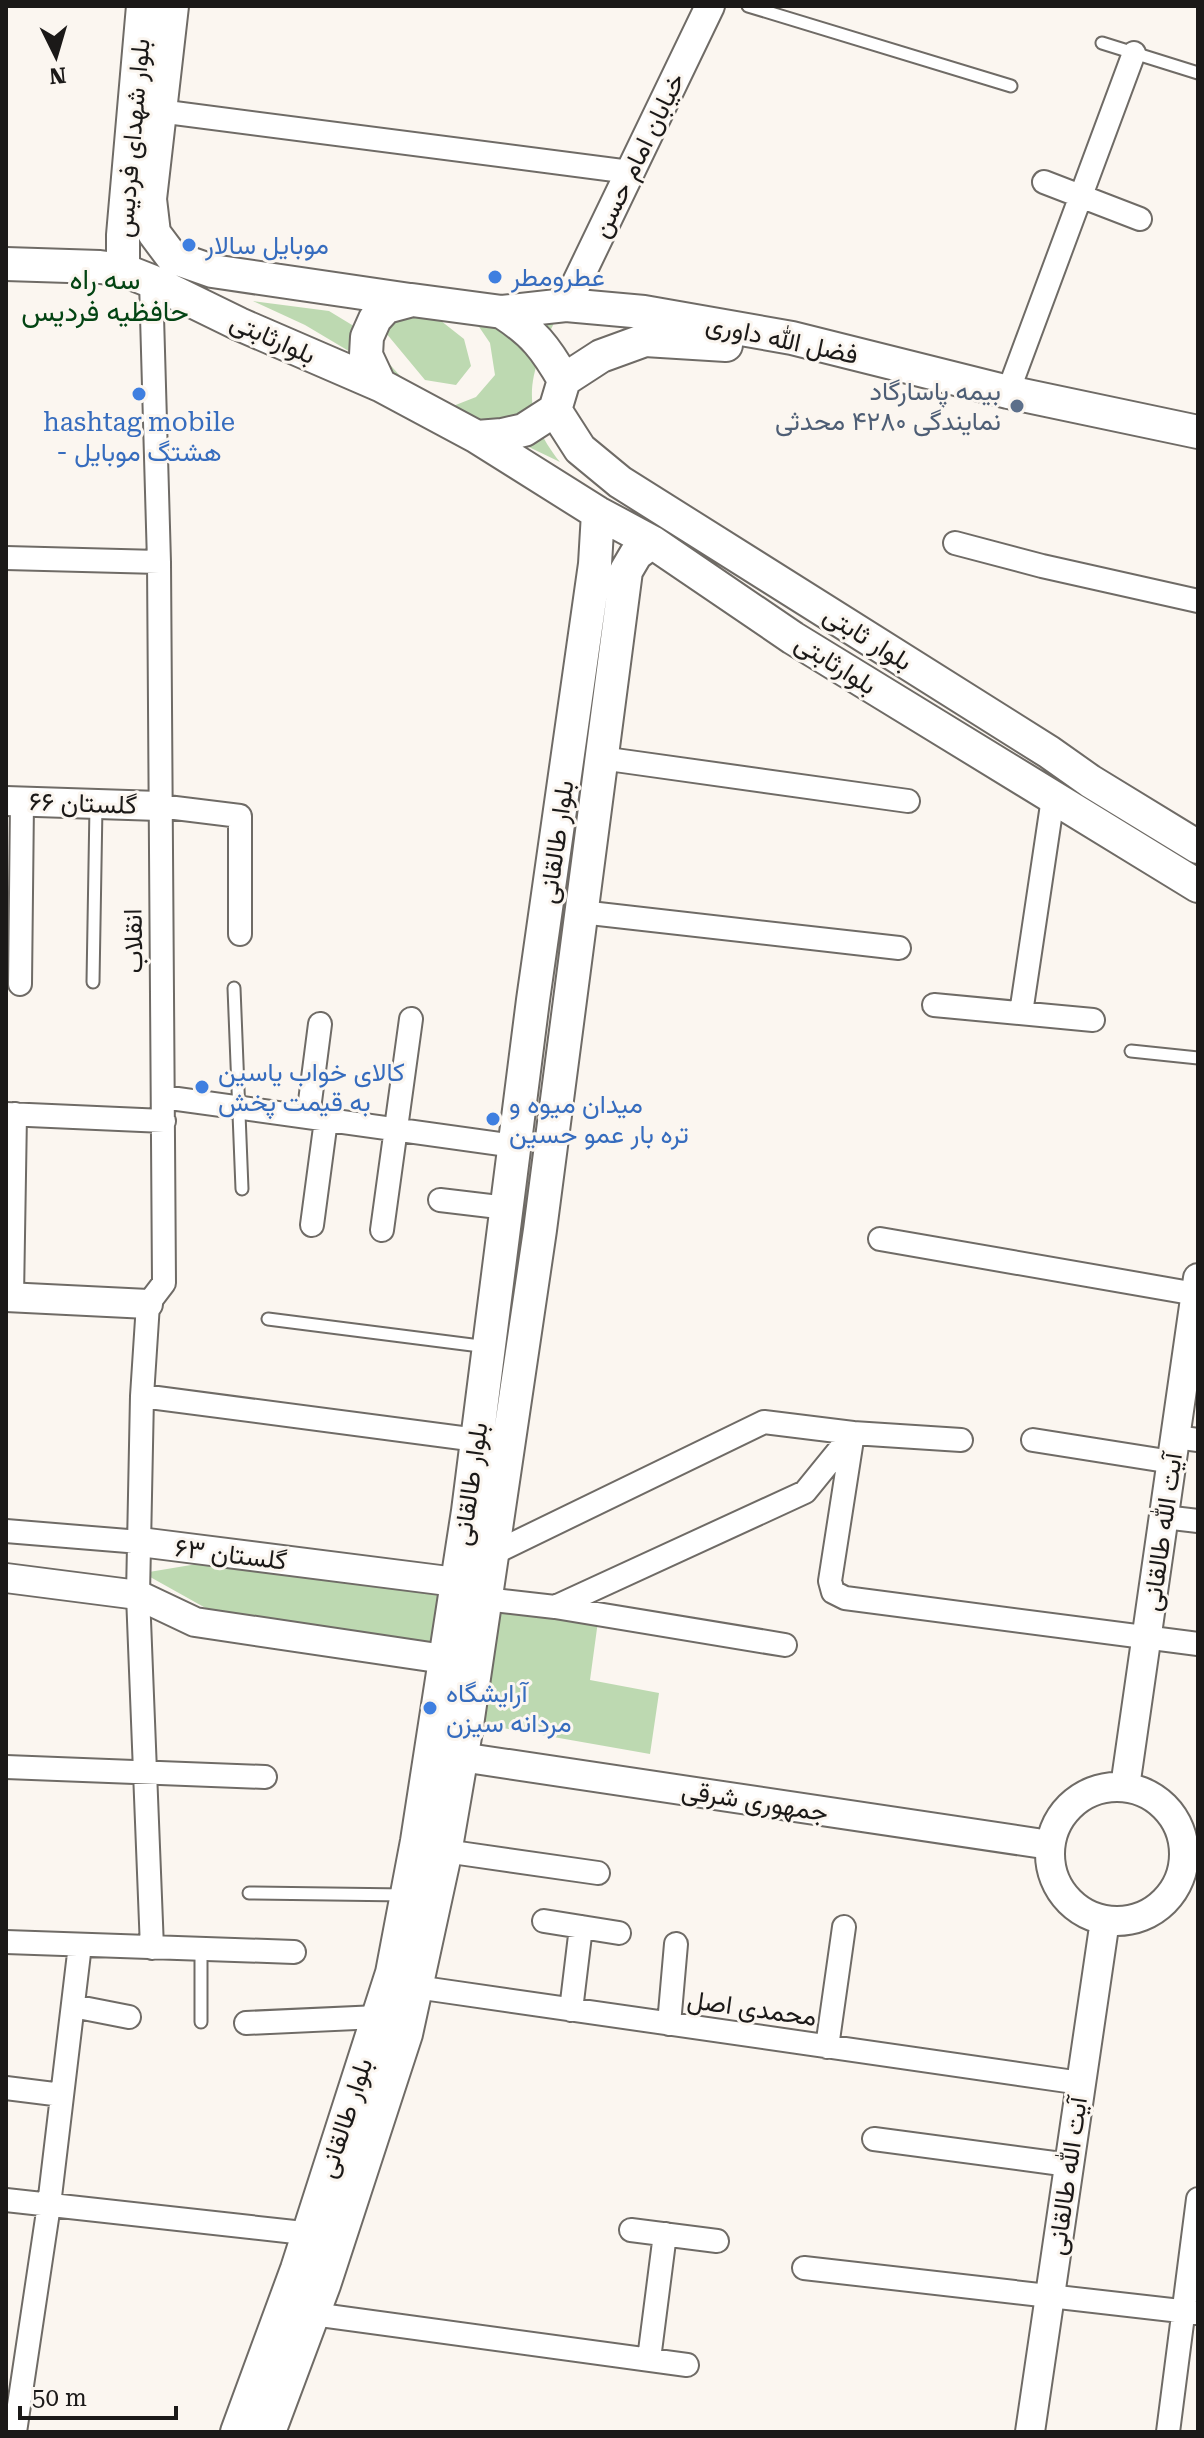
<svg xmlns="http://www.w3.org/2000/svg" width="1204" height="2438" viewBox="0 0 1204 2438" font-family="'Roboto Serif',Vazirmatn,serif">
  <rect width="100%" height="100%" fill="#fbf6f0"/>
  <path fill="#bdd9b1" d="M253 301 329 311 357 328 411 388 305 325Z
    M352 306 431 313 464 339 471 366 456 385 425 380 376 321Z
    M559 313C530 371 516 407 560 462L448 408 476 397 495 375 490 343 471 315Z
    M215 1561 444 1592 435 1648 211 1611 143 1573Z
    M497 1606 598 1621 590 1680 659 1693 650 1754 480 1724Z"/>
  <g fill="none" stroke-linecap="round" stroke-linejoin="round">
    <defs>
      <path id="service" d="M748 6 1011 86
        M1102 43 1198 73
        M93 982 96 806
        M234 988 242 1189
        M1131 1051 1198 1058
        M268 1319 488 1347
        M249 1893 406 1895
        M201 2022V1949"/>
      <path id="minor" d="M159 111 630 172
        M1044 182 1140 219
        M151 281 159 562 164 1283 148 1304 142 1396 138 1595 152 1948
        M1008 392 1134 53
        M955 543 1042 566 1198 601
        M6 558 159 562
        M601 758 908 801
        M159 806 240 816V934
        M581 912 899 948
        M20 984 22 802
        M934 1005 1093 1020
        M1021 1013 1053 798
        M163 1097 515 1146
        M6 1114 164 1121
        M308 1117 320 1024
        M440 1200 507 1208
        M312 1225 326 1120
        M382 1230 411 1019
        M880 1239 1196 1294
        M12 1297 15 1114
        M142 1396 477 1440
        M1175 1437 1198 1440
        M961 1440 853 1433 830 1581 833 1592 845 1598 1198 1644
        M1033 1440 1172 1462
        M1164 1517 1198 1521
        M6 1531 140 1542
        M492 1554 764 1422 853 1433 805 1492 555 1607
        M485 1599 555 1607 785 1645
        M6 1767 265 1777
        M445 1851 598 1873
        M544 1921 619 1933
        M6 1942 294 1952
        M416 1987 1081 2083
        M73 2006 129 2017
        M571 2010 581 1927
        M246 2023 378 2017
        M669 2024 676 1944
        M827 2047 844 1927
        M6 2088 62 2095
        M874 2139 1069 2165
        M6 2200 322 2235
        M631 2230 717 2241
        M804 2268 1198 2313
        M313 2314 687 2365
        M649 2359 665 2234
        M15 2432 49 2205 80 1945
        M1168 2432 1198 2199"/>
      <path id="tertiary" d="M566 305 710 6
        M6 801 159 806
        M6 1297 148 1304
        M140 1542 456 1582
        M6 1578 138 1595 195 1622 444 1659
        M461 1757 1050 1845
        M1050 1854a67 67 0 1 1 134 0a67 67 0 1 1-134 0Z
        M1125 1787 1198 1278
        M1030 2432 1105 1920"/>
      <path id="secondary" d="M172 6 150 199 154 233 172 257 212 271 410 300
        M6 264 100 267 123 270 151 281 239 324 380 385
        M123 270V235L143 6
        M502 312C534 333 545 347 564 380L555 410 524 430 502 435 477 437 380 385 366 355 367 337 375 319 386 307 412 300 502 312 566 305 644 312 792 338 1008 392 1198 432
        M564 380 601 356 645 340 726 345
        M555 410 580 449 620 482 1049 752 1090 781 1198 847
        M477 437 598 513 652 542 793 638 1198 886
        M237 2432 297 2269 392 1973 417 1841 468 1511 533 1000 595 564 598 513
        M269 2432 324 2285 406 2034 444 1859 467 1725 540 1230 626 571 636 554 652 542"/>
    </defs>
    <use href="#service" stroke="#6f6b66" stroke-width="15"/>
    <use href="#minor" stroke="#6f6b66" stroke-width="26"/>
    <use href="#tertiary" stroke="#6f6b66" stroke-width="32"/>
    <use href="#secondary" stroke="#6f6b66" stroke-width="36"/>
    <use href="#service" stroke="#fff" stroke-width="11"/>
    <use href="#minor" stroke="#fff" stroke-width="22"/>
    <use href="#tertiary" stroke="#fff" stroke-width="28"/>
    <use href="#secondary" stroke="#fff" stroke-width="32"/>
  </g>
  <g fill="#3f7fe0" stroke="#fbf6f0" stroke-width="3">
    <circle cx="189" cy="245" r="8"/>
    <circle cx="495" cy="277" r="8"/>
    <circle cx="139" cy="394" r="8"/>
    <circle cx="202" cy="1087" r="8"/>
    <circle cx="493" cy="1119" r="8"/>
    <circle cx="430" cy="1708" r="8"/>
  </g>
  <circle fill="#5c6f8a" stroke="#fbf6f0" stroke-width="3" cx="1017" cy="406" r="8"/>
  <g text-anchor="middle" stroke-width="6" stroke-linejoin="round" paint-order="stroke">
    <g font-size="26" fill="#1b1918" stroke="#fbf6f0">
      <text transform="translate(132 138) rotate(-85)" y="9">بلوار شهدای فردیس</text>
      <text transform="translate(638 155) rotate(-64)" y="9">خیابان امام حسن</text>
      <text transform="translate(273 338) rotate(24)" y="9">بلوارثابتی</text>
      <text transform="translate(782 339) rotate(12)" y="9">فضل الله داوری</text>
      <text transform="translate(868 638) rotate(32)" y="9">بلوار ثابتی</text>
      <text transform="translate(836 664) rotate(32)" y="9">بلوارثابتی</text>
      <text transform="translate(83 803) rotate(2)" y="9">گلستان ۶۶</text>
      <text transform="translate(556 842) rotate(-82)" y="9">بلوار طالقانی</text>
      <text transform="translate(133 941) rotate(-91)" y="9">انقلاب</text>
      <text transform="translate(470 1484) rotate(-82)" y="9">بلوار طالقانی</text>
      <text transform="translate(1162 1532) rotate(-82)" y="9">آیت الله طالقانی</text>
      <text transform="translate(231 1554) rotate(7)" y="9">گلستان ۶۳</text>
      <text transform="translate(755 1801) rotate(9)" y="9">جمهوری شرقی</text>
      <text transform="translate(752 2008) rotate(8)" y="9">محمدی اصل</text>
      <text transform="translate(345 2118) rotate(-72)" y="9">بلوار طالقانی</text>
      <text transform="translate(1067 2176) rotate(-82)" y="9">آیت الله طالقانی</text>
    </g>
    <g font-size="26" fill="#366cbe" stroke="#fbf6f0" text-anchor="start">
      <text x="205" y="254">موبایل سالار</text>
      <text x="511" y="286">عطرومطر</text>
      <text x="139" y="431" text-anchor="middle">hashtag mobile<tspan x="139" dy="30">- هشتگ موبایل</tspan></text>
      <text x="218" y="1081">کالای خواب یاسین<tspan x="218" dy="30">به قیمت پخش</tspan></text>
      <text x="509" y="1113">میدان میوه و<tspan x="509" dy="30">تره بار عمو حسین</tspan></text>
      <text x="446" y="1702">آرایشگاه<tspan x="446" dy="30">مردانه سیزن</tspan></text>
    </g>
    <g font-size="26" fill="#4e5e75" stroke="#fbf6f0" text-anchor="end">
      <text x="1001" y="400">بیمه پاسارگاد<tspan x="1001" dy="30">نمایندگی ۴۲۸۰ محدثی</tspan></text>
    </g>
    <g font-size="28" fill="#034413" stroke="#fbf6f0">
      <text x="105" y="289">سه راه<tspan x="105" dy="32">حافظیه فردیس</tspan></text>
    </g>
  </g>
  <rect width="1204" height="2438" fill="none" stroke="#1b1918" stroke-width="16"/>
  <g transform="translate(56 56) rotate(175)" stroke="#fbf6f0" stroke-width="6" paint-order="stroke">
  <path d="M0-6L14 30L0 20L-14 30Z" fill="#1b1918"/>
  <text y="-12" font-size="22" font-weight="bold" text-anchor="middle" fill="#1b1918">N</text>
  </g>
  <path d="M20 2406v12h156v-12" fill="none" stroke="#1b1918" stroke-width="4"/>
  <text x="32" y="2406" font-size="24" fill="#1b1918" stroke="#fbf6f0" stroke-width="6" paint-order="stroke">50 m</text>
</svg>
